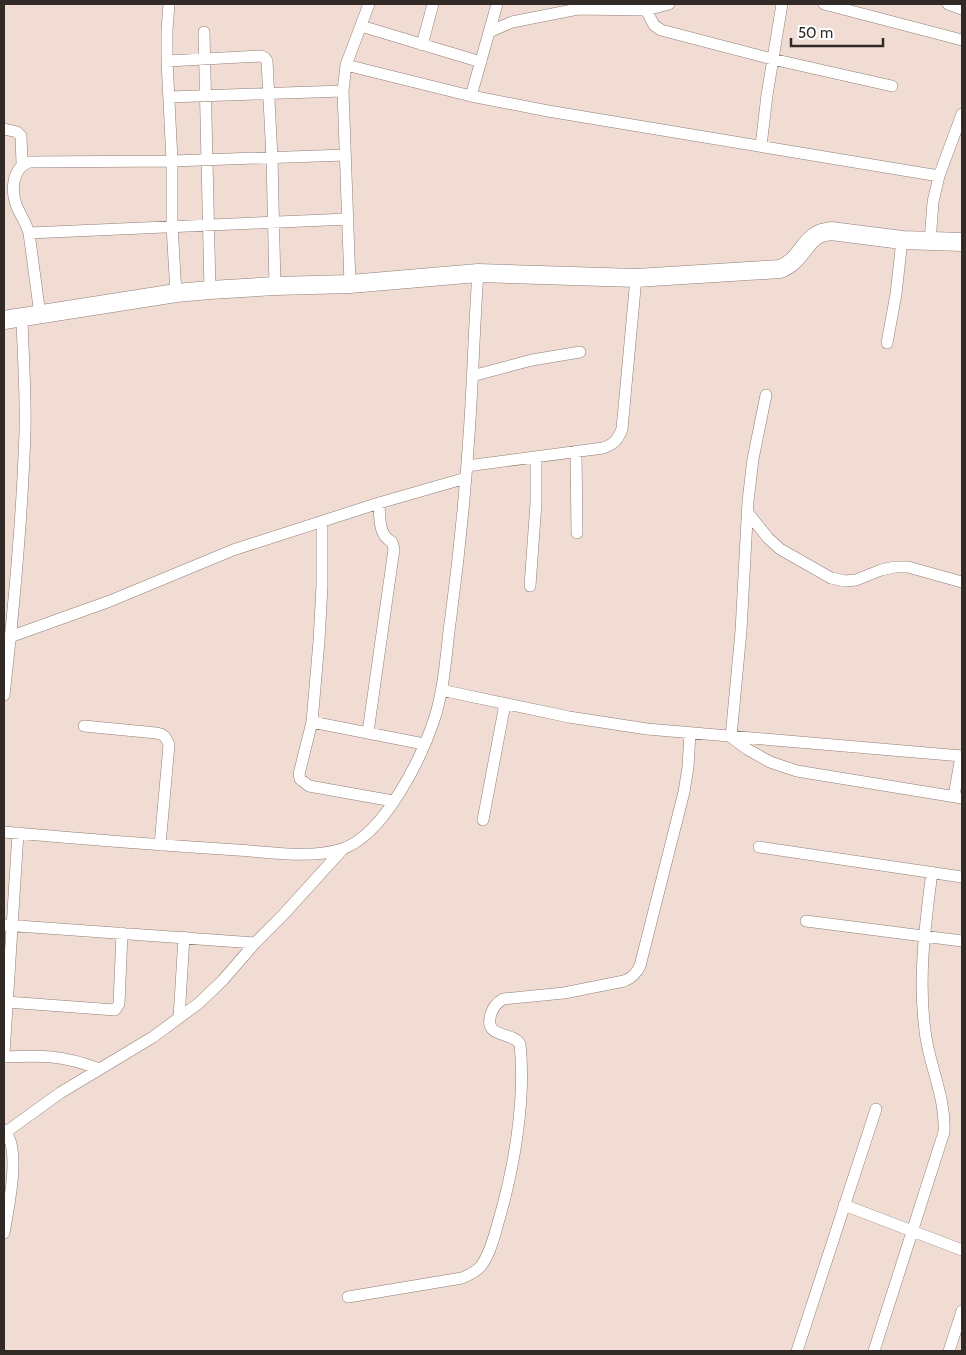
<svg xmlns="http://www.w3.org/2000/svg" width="966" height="1355" viewBox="0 0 966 1355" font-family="Cabin,sans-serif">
  <rect width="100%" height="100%" fill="#f0dcd3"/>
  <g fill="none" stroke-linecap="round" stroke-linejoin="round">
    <defs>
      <path id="minor" d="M169 4 167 30V61L172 161V226L176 293
        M824 4 962 40
        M948 4 962 9
        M646 10 654 25 661 30 772 59 892 86
        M361 26 481 62
        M204 32 210 290
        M489 32 512 22 578 9 646 10 669 4
        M422 45 433 4
        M167 61 261 56 265 58 267 61 272 158 275 286
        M346 65 471 96 548 111 939 176
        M471 96 497 4
        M169 97 343 91
        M4 129 17 132 21 136 22 164
        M761 146 767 95 782 4
        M29 233 348 219
        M930 242 933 202 939 176 962 114
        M350 284 343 91 346 65 369 4
        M40 315 29 233C26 223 21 216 17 207 11 192 11 169 29 162L172 161 345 155
        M887 343 896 294 902 240
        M472 376 532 360 580 352
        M766 395 753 459 748 501 741 631 731 737 747 749 770 762 797 771 962 798
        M576 451 577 533
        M467 466 603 448C614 444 618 440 622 429L636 278
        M748 513 768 538 780 549 831 578 845 581 856 580 881 570 895 567H908L962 582
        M322 522V586L319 641 312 722 299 774 300 779 309 786 393 801
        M530 586 536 503V457
        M4 639 110 601 233 550 379 503 466 478
        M441 690 569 717 647 729 962 756
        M4 695C14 608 22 520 25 432 26 394 23 356 22 318
        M312 722 424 744
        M84 726 156 733C164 734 166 737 169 745L160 845
        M368 732 394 549 392 542C378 535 380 517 379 503
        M954 796 961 756
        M483 820 505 704
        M4 832C82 839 159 845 237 850 269 852 312 859 342 849 384 835 421 759 434 720 445 687 446 650 451 616 459 556 465 496 469 435 473 381 474 327 478 273
        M759 847 962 877
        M806 921 962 941
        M4 925 255 943
        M7 1002 115 1010 119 1004 122 933
        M179 1018 184 937
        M4 1054 18 833
        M4 1057C41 1055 63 1055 99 1069
        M4 1130C22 1148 8 1209 4 1233
        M6 1132 60 1093 153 1037 199 1003 223 980 255 943 283 915 343 849
        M844 1205 962 1250
        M348 1297 462 1278C469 1275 476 1272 481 1266 490 1254 494 1237 498 1223 514 1169 526 1100 520 1044 512 1031 483 1039 491 1014 493 1007 496 1003 503 999L564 993 624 981C632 978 636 974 640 966L684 792 688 767 690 733
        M797 1351 876 1109
        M874 1351 944 1132C946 1098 929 1065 925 1031 918 977 925 926 932 872
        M949 1351 962 1311"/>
      <path id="primary" d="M4 320 176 293 210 290 275 286 350 284 478 273 636 278 780 269C800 262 803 242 819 234 823 232 828 232 831 231L902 240 962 242"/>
    </defs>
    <use href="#minor" stroke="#907e76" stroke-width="12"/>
    <use href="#primary" stroke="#907e76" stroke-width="19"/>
    <use href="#minor" stroke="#fff" stroke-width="11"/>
    <use href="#primary" stroke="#fff" stroke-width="18"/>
  </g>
  <rect width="966" height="1355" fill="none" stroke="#312a26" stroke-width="10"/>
  <path d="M791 38v8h92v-8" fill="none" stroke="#312a26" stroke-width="2.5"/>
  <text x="798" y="38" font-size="15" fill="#312a26" stroke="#ffffff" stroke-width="4" paint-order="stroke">50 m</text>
</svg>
